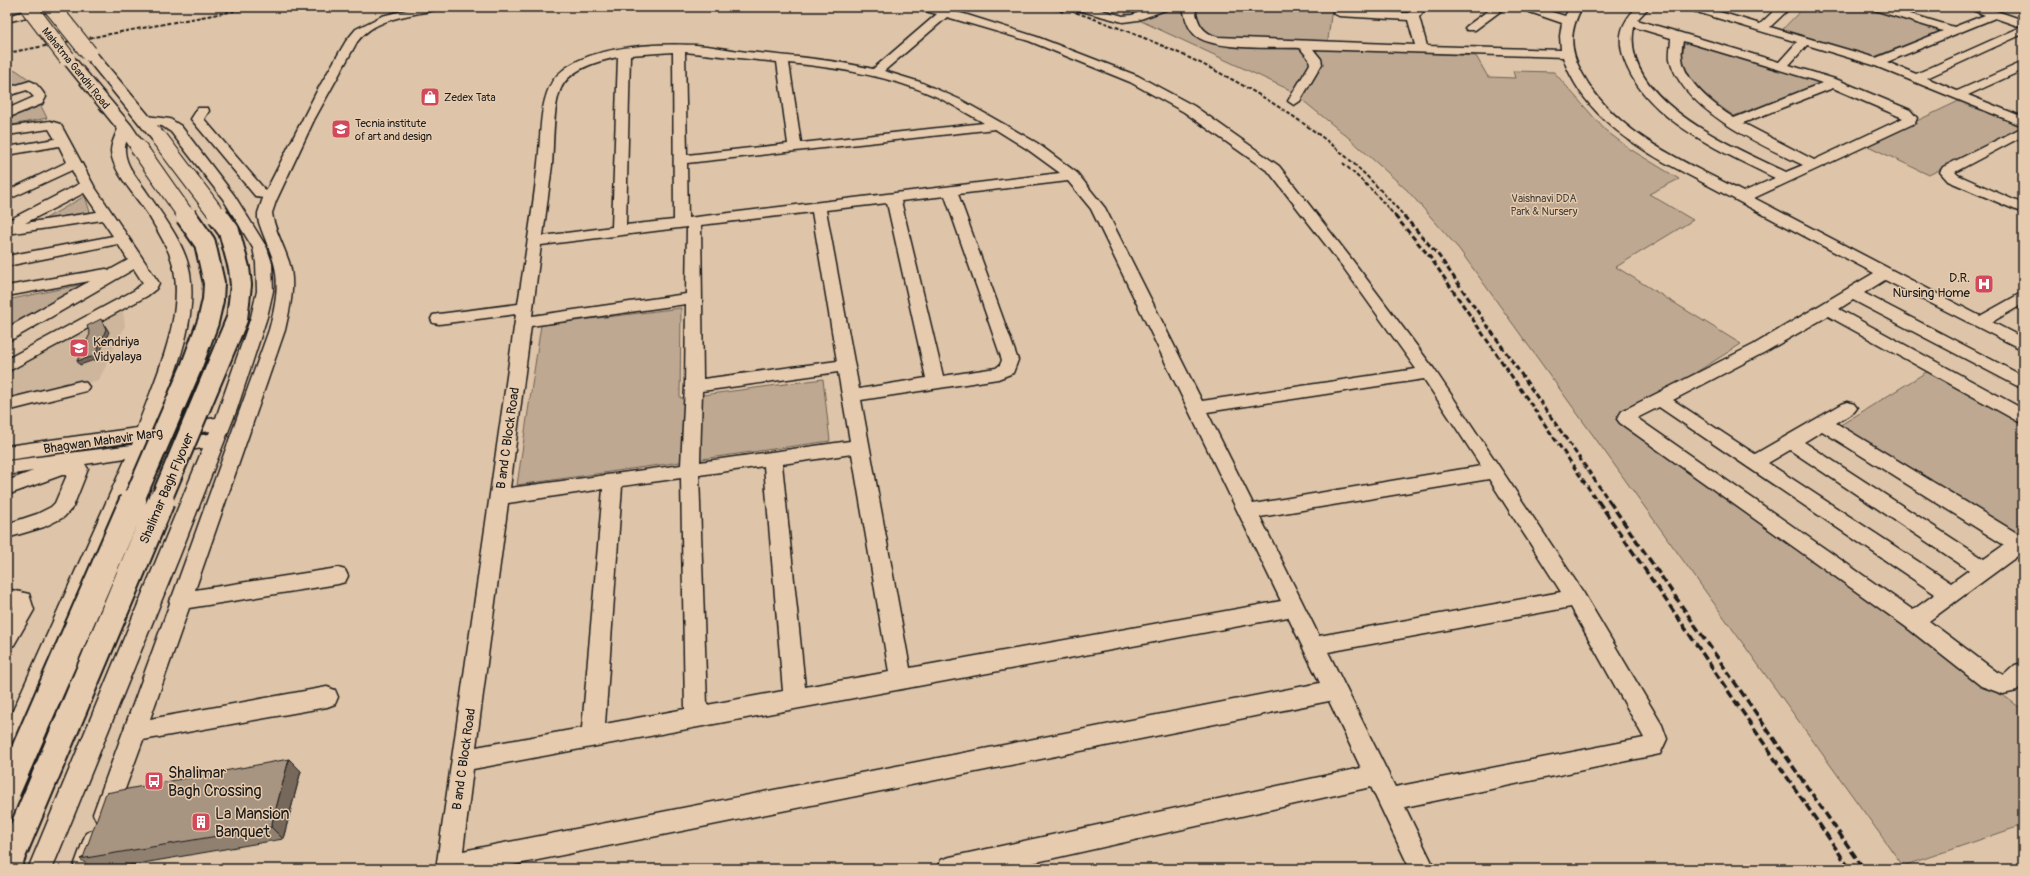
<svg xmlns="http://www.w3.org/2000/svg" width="2030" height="876" viewBox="0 0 2030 876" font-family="Pangolin,sans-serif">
  <rect width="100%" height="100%" fill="#dec4a8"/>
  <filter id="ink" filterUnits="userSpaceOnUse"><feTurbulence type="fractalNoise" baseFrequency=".025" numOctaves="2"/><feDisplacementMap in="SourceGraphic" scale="8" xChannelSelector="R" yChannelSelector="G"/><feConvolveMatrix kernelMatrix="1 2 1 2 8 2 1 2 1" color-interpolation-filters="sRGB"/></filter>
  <g filter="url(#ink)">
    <path fill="#ceb69c" d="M122 303 125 326 99 380 7 403V370Z"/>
    <path fill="#bea891" stroke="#6d6256" d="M1124 7H1332L1327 48 1476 56 1488 77 1515 78 1513 71 1554 72 1605 130 1630 149 1679 179 1649 194 1693 220 1616 267 1741 344 1627 416 2023 710V825L1903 866 1459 249 1407 190 1349 138 1290 90 1126 14Z
      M1804 7H1863L1945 30 1871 58 1780 32Z
      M1684 42 1817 81 1822 84 1734 116C1714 102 1688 85 1683 58 1682 53 1684 47 1684 42Z
      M16 70 30 80 7 89V72Z
      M1961 100 2023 127 1929 175 1866 145Z
      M39 102 47 118 7 126V116Z
      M85 196 90 212 43 220Z
      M89 283 7 326V300Z
      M681 308 680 398 823 379 830 441 517 485 541 325Z
      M1928 371 2023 424V529L2014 536 1839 426Z"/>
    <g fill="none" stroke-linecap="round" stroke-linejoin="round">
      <defs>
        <path id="minor" d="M41 7H60L58 9 7 22V16Z
          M418 7H441L439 9C410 16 376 17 357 42L314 120 276 201 272 213 273 219C277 234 284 247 289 262 296 284 290 308 285 330L195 590 338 568 345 570 348 576 345 582 338 584 189 608 150 719 327 687 335 690 338 697 335 704 327 707 143 740 113 822 105 825 97 822 93 814 170 603 169 601 173 595 269 330C275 308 280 285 274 263 270 248 262 234 258 219V213L263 198 256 197 191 119 198 108H208L209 111 204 119 266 191 318 89 346 41 356 29 382 16Z
          M914 7H935L964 14 1037 37 1138 76 1194 106 1279 166 1353 261 1434 369 1583 592 1662 725 1667 739 1660 754 1405 807 1435 869H1410L1371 787 1005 869H938L941 860 950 857 1361 768 1329 701 493 869H436L516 314 439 324 433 323 431 319 433 315 439 314 518 304C525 257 533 210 538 163 541 139 539 111 549 88 567 45 656 43 696 45 713 46 730 50 747 52 789 56 831 59 873 69L937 14 916 9ZM947 17 1029 41 1130 82 1184 112 1269 172 1343 267 1416 369 1202 401 1105 208 1077 173 1037 143 961 100 920 82 884 71ZM673 52 674 220 626 225 630 55ZM685 52 777 62 788 144 687 155ZM618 57 612 227 543 236C546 212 549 189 552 165 554 145 552 99 564 83 576 67 599 61 618 57ZM789 63C839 68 889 76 935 96 952 104 968 114 984 123L801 143ZM995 129 1027 149 1060 173 688 218 687 163ZM1068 181 1091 209 1281 601 910 668 861 400 998 379 1013 373 1018 360 958 194ZM945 196 1002 360 1000 365 996 368 943 376 901 201ZM887 203 926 378 859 389 826 210ZM812 212 837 361 703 379 701 225ZM687 227 686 294 532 316 541 245ZM686 304 685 386 681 465 510 488 531 326ZM838 372 850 441 700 462 702 391ZM1424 379 1481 466 1253 504 1207 412ZM852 454 889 672 805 687 782 464ZM764 466 783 691 707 705 699 475ZM681 478 685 709 605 724 622 486ZM1489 479 1561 592 1319 636 1260 517ZM603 489 582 728 476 747 508 503ZM1571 607 1644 738 1395 787 1328 652ZM1288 617 1320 683 463 851 473 769Z
          M1072 7H1091L1123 16 1132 15 1154 7H1170L1168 9 1138 20 1123 22 1074 9Z
          M1183 7H1195C1197 22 1202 33 1218 37L1415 45 1408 20 1339 16 1333 13 1339 10 1408 13 1414 7H1427L1419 17 1427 46 1561 50 1560 36 1562 23 1521 9 1519 7H1536L1565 16 1570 7H1582C1569 31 1569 49 1582 73 1615 135 1685 161 1743 192L1775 178C1722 151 1645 120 1624 59 1617 37 1621 23 1637 7H1649L1637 20 1779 62 1797 42 1687 9 1685 7H1703L1760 24 1778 7H1791L1770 27 1876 58 1943 31 1871 9 1869 7H1887L1954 27 1985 15 1970 9 1968 7H1985L2023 20V34L1927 78 1957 91 2023 62V70L1968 95 2023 117V126L1873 65 1807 45 1789 65 1838 80 1910 110 1917 118 1915 123 1754 198 1980 316 2023 292V304L1992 322 2023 338V350L1885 280 1864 293 2023 376V389L1853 300 1839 309 2023 409V423L2017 421 1828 316 1765 352 1673 400 1755 454 1842 404 1848 402 1854 404 1857 408 1854 412 1836 423 2020 535 2023 534V552L1929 621 1997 672 2004 675 2015 665 2023 663V685L2017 691 2003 694 1981 686 1906 627 1620 423 1617 419 1622 411 1753 345 1874 273 1664 162C1622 138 1579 106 1563 57L1313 49 1321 59 1322 64 1300 101 1294 105 1288 101 1310 64 1309 59 1300 48C1276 47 1212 51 1195 35 1187 27 1185 17 1183 7ZM1995 18 2021 27 1916 74 1887 62ZM1634 27 1671 38C1671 44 1669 53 1670 59 1681 109 1761 145 1803 165L1786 172C1734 147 1619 100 1634 27ZM1683 41 1813 80 1822 83 1734 118C1715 106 1683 81 1682 57 1681 52 1682 46 1683 41ZM1833 88 1903 118 1814 160 1743 123ZM1659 407 1935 594 1913 610 1637 418ZM1822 431 2004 545 1984 559 1804 442ZM1790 450 1969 570 1951 583 1768 463Z
          M1493 7H1506L1475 30H1467L1465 28 1467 26Z
          M30 81C37 83 42 91 46 97L42 104 7 118V109L34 97 27 90 7 96V88Z
          M146 116 170 119 181 126 234 195 267 248 272 263 273 291 267 317 237 409 180 555 52 869H28L203 448 146 456 18 750 15 757 7 760V724L126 458 85 464 88 469 73 507 64 517 44 527 7 538V524L37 514 51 507 55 503 67 475H62L7 495V481L33 471 7 475V461L132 445 133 442 7 460V446L137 428C155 379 191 305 169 253 164 241 156 228 149 216 138 198 112 172 111 151 111 144 117 131 120 125H130L132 128C129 135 124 144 125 151 126 167 138 179 146 191 163 216 185 243 190 273 198 326 172 378 156 426L216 418 251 317 257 291 256 263 253 248 223 199 171 132 162 126 141 123 140 120ZM210 431 209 434 151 442 152 439Z
          M50 121 60 124 62 127 94 186 159 283 156 289 147 296 7 372V359L135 290 143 283 134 269 13 339 7 340V328L90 281 7 296V286L106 269 110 270 128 260 118 244 7 266V256L113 236 102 220 7 234V221L79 184 72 170 7 200V191L67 162 59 146 7 155V147L55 139 49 129 7 135V127ZM84 193 97 212 25 223Z
          M2023 127V136L1955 172 1958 175 2023 204V213L1948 181 1940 172 1943 167Z
          M80 381 86 383 89 387 86 391 7 411V399Z
          M7 589 29 594 34 610 14 645 7 648V620L13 609V606L7 605Z
          M95 829 104 833 107 841 97 869H73L86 833Z"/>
        <path id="major" d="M89 49 94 50 166 136 168 139 166 142H154L82 53 84 50Z
          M67 54 72 55 131 125 146 147 144 150 138 152 132 150 119 131 60 58 62 55Z"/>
      </defs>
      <use href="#minor" stroke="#1c1c1c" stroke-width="3"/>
      <use href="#major" stroke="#1c1c1c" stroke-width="3"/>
      <use href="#minor" fill="#e6cbae" fill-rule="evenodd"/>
      <use href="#major" fill="#e6cbae" fill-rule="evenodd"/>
      <path stroke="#1c1c1c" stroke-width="2" stroke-dasharray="4 2" stroke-linecap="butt" d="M1048 7 1064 12
        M1059 7C1152 37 1244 78 1322 137 1353 160 1380 189 1405 217
        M7 53 256 7
        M1343 163 1375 193 1396 217"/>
      <path stroke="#1c1c1c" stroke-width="3" stroke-dasharray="5.5 3" stroke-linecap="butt" d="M1395 216 1430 257 1598 502
        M1404 216 1439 256 1610 502"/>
      <path stroke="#1c1c1c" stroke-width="3.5" stroke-dasharray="8 3.5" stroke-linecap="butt" d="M1598 501 1850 869
        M1609 501 1864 869"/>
      <defs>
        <path id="major-bridge-far2" d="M52 7 89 53
          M29 8 67 58
          M160 139 219 217
          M138 147 187 217"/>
        <path id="major-bridge-far1" d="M133 502 191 368 208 322 213 300 214 283 205 243 186 216
          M160 502 237 319 241 285 239 268 229 231 218 216"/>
        <path id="major-bridge" d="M7 791 133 501
          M7 867 161 501"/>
      </defs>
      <use href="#major-bridge-far2" stroke="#1c1c1c" stroke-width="18" stroke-linecap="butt"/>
      <use href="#major-bridge-far1" stroke="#1c1c1c" stroke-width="24" stroke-linecap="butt"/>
      <use href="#major-bridge" stroke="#1c1c1c" stroke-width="30" stroke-linecap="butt"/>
      <use href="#major-bridge-far2" stroke="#e6cbae" stroke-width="16"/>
      <use href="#major-bridge-far1" stroke="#e6cbae" stroke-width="20"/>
      <use href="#major-bridge" stroke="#e6cbae" stroke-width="26"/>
    </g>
    <path fill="#90806f" stroke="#1c1c1c" d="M289 759 301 771 283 839 108 869H93L80 859Z"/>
    <path fill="#76685a" stroke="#1c1c1c" d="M101 319 109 332 97 359 80 365 77 361Z
      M289 759 301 771 283 839 271 827Z"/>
    <path fill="#a89581" stroke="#1c1c1c" d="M101 319 106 329 95 356 77 361 90 334 87 326Z
      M289 759 271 827 80 859 83 858 106 793Z"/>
  </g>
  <defs>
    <symbol id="shop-square" viewBox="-11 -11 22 22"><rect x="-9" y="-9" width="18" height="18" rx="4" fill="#d1495b" stroke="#e6cbae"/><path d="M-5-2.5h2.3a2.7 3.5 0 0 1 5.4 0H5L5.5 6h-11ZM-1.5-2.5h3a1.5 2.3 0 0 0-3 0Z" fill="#fff"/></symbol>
    <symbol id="university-square" viewBox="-11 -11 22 22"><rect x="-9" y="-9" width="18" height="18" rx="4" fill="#d1495b" stroke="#e6cbae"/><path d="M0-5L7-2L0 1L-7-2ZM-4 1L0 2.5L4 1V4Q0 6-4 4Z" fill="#fff"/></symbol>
    <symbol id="hospital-square" viewBox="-11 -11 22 22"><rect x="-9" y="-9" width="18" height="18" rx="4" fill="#d1495b" stroke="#e6cbae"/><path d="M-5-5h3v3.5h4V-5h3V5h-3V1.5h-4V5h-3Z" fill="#fff"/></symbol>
    <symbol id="school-square" viewBox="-11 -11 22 22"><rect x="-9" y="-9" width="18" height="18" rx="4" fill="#d1495b" stroke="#e6cbae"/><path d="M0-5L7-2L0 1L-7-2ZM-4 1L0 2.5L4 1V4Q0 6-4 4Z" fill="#fff"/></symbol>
    <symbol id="bus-square" viewBox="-11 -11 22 22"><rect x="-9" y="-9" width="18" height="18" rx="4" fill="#d1495b" stroke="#e6cbae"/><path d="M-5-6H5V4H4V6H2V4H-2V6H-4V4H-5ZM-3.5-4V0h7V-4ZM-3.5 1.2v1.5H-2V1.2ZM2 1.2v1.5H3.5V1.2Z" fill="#fff"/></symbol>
    <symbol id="building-square" viewBox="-11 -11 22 22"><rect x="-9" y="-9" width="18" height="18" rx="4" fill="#d1495b" stroke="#e6cbae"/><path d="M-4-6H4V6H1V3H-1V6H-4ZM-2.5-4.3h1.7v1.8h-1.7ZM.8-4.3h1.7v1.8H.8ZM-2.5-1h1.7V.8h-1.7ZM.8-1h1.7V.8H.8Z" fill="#fff"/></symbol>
  </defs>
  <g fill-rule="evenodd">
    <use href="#shop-square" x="419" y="86" width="22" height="22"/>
    <use href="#university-square" x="330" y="118" width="22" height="22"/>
    <use href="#hospital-square" x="1973" y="273" width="22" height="22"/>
    <use href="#school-square" x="68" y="337" width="22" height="22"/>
    <use href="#bus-square" x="143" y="770" width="22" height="22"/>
    <use href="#building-square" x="190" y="811" width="22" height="22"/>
  </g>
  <g text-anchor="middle" stroke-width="3" stroke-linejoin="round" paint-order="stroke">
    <g font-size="11" fill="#1c1c1c" stroke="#e6cbae">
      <text transform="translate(76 68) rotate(51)" y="4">Mahatma Gandhi Road</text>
    </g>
    <g font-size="11" fill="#1c1c1c" stroke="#e6cbae" text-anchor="start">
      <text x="444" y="101">Zedex Tata</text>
      <text x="355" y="127">Tecnia institute<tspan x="355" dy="13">of art and design</tspan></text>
    </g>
    <g font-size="11" fill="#443f39" stroke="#e6cbae">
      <text x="1544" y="202">Vaishnavi DDA<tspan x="1544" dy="13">Park &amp; Nursery</tspan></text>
    </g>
    <g font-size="13" fill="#1c1c1c" stroke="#e6cbae" text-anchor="end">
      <text x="1970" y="282">D.R.<tspan x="1970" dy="15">Nursing Home</tspan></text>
      <text x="93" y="346" text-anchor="start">Kendriya<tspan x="93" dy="15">Vidyalaya</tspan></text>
    </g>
    <g font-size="13" fill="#1c1c1c" stroke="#e6cbae">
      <text transform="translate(507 438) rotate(-82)" y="5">B and C Block Road</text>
      <text transform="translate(103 440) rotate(-8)" y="5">Bhagwan Mahavir Marg</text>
      <text transform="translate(166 488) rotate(-67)" y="5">Shalimar Bagh Flyover</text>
      <text transform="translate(463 759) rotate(-82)" y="5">B and C Block Road</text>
    </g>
    <g font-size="16" fill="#1c1c1c" stroke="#e6cbae" text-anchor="start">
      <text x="168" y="778">Shalimar<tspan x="168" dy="18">Bagh Crossing</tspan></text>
      <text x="215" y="819">La Mansion<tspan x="215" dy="18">Banquet</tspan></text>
    </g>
  </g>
  <rect width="2030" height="876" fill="none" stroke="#e6cbae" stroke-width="24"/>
  <rect x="12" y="12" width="2006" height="852" fill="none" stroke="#1c1c1c" stroke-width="1.5" filter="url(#ink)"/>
</svg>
